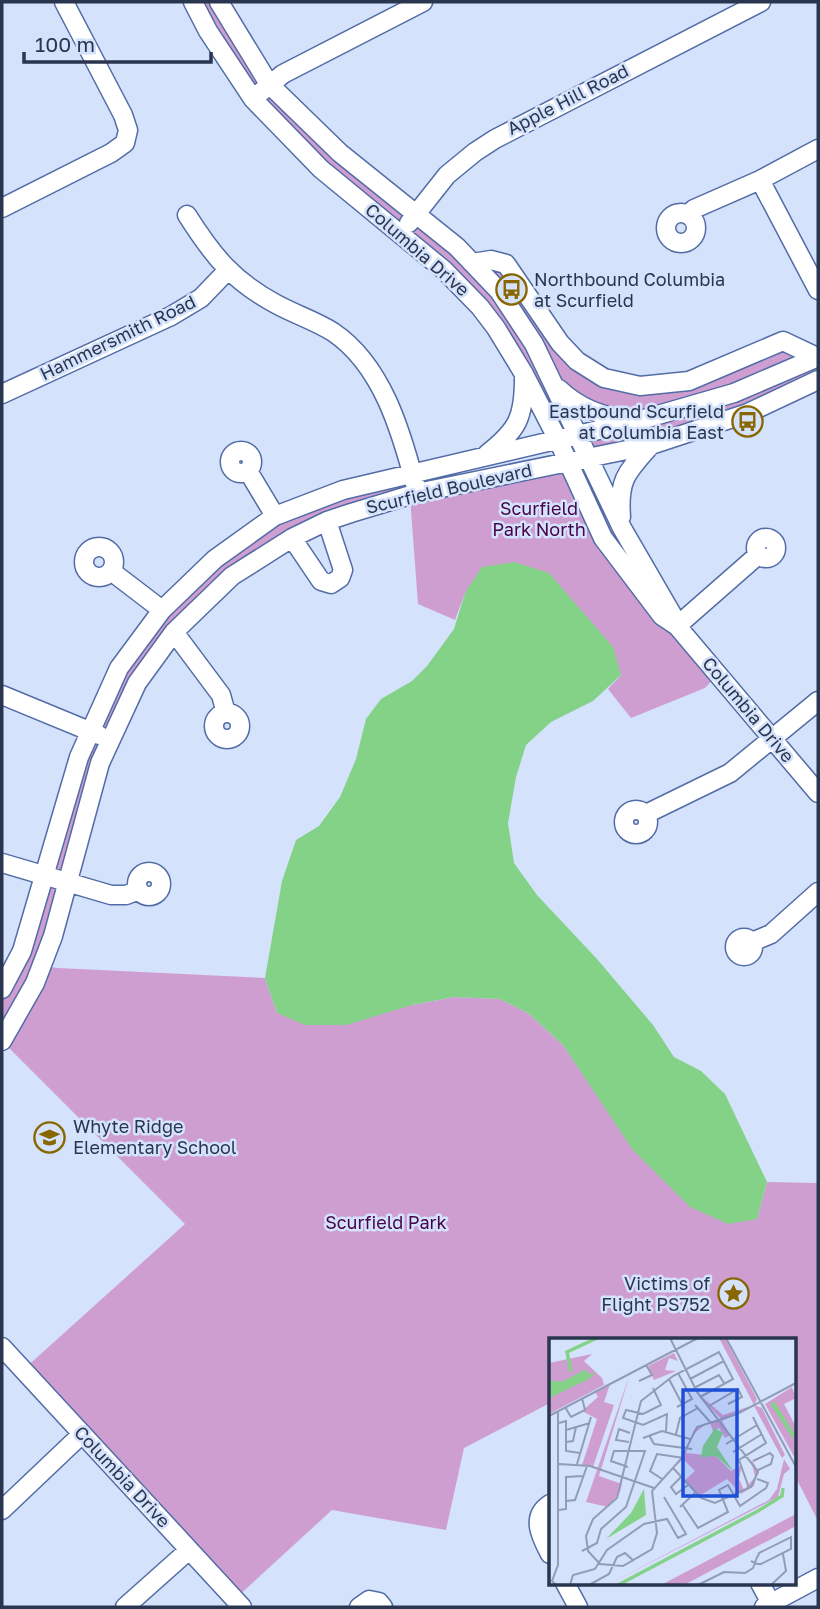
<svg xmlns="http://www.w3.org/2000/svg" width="820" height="1609" viewBox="0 0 820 1609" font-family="'Golos Text',sans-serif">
  <rect width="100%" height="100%" fill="#d5e2fc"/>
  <path fill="#cf9ed1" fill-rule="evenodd" d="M193 2H219L269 85 457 247 506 264 560 343 604 378 689 381 783 341 818 357V380L590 459 595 471 718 674 705 688 631 718 608 689 621 675 465 593 455 620 418 604 410 497 292 538 174 632 100 763 43 966 58 968 265 978 277 1013 412 1005 454 997 500 999 528 1013 563 1045 595 1092 757 1219 767 1182 818 1183V1521L794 1474V1340H550V1403L464 1448 446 1530 332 1510 235 1599 23 1370 185 1224 2 1041V989L89 731 162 609 275 516 412 472 411 496 589 459 578 436 558 440 496 328 253 99ZM554 384 635 422 579 436Z"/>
  <path fill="#84d288" d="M514 562 549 573 613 647 621 675 593 701 551 722 526 745 516 777 508 823 514 863 537 895 597 959 653 1025 674 1057 701 1071 725 1094 767 1182 757 1219 728 1224 690 1207 632 1149 563 1045 528 1013 500 999 454 997 412 1005 346 1025H305L277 1013 265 978 282 881 296 840 319 826 340 797 356 759 366 719 381 699 412 681 427 666 454 629 465 593 482 567Z"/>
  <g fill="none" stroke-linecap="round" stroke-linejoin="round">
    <defs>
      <path id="minor" d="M193 2 208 31 253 99 321 169 444 270 480 307 496 328 524 374 558 440 603 538 662 616 677 626 818 793
        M219 2 269 84 340 153 457 247 499 291 534 344 622 528 673 616
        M261 92 283 74 423 2
        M760 180 818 290
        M2 208 111 153 125 143 128 130 123 115 64 2
        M666 228a15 15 0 1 1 30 0a15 15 0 1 1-30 0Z
        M187 215C213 256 233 281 276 304 294 314 316 321 333 332 382 365 401 431 415 484
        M688 215 694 209 760 180 818 149
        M409 223 447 175 475 152 495 139 761 2
        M472 263 491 260 506 264 560 343 577 361 604 378 640 386 689 381 783 341 817 357
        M559 389C579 408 602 417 630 420
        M2 394 171 316 201 298 227 271
        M230 462a11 11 0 1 1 22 0a11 11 0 1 1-22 0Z
        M487 454C518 430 524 417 524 378
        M248 471 275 516
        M621 517C618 479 627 472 651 445
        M756 548a10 10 0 1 1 20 0a10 10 0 1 1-20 0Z
        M292 538 321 581 331 584 340 578 343 570 327 521
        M84 562a15 15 0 1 1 30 0a15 15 0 1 1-30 0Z
        M111 571 162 610
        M677 626 758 555
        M174 632 221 695 226 713
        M2 695 99 735
        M214 726a13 13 0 1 1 26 0a13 13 0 1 1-26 0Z
        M624 822a12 12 0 1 1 24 0a12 12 0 1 1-24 0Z
        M646 814 730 773 818 701
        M2 863 111 895H126L139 890
        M137 884a12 12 0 1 1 24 0a12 12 0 1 1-24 0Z
        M735 947a9 9 0 1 1 18 0a9 9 0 1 1-18 0Z
        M752 942 771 934 818 892
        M2 989 22 951 79 757 119 668 162 610 215 559 275 516 343 490 637 421 734 393 818 357
        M2 1041 35 983 53 936 100 763 137 683 174 632 232 576 292 538 327 521 351 513 417 493 651 445 748 413 818 380
        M2 1347 242 1607
        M550 1504C530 1517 541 1537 550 1554
        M2 1510 82 1434
        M565 1583 578 1607
        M760 1583 773 1607
        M125 1607 189 1550
        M359 1607 369 1600 379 1602 383 1607
        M764 1607 818 1578"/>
    </defs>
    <use href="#minor" stroke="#526ca6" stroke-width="21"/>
    <use href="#minor" stroke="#fff" stroke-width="18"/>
  </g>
  <defs>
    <symbol id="bus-ring" viewBox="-11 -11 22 22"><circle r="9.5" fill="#d5e2fc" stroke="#886601" stroke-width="1.5"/><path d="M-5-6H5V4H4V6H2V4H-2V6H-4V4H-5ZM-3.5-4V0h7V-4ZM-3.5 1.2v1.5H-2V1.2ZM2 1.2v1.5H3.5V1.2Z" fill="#886601"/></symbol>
    <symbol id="school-ring" viewBox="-11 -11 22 22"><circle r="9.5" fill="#d5e2fc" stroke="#886601" stroke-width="1.5"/><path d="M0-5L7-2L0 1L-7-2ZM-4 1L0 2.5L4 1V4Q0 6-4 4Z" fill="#886601"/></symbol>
    <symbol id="sight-ring" viewBox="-11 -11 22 22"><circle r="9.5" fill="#d5e2fc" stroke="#886601" stroke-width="1.5"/><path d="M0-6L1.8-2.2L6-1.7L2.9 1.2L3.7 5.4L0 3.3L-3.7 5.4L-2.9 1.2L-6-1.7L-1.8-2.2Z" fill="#886601"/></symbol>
  </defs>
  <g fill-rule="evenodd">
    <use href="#bus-ring" x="494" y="272" width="35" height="35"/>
    <use href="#bus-ring" x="730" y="404" width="35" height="35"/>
    <use href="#school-ring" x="32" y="1120" width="35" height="35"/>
    <use href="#sight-ring" x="716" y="1276" width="35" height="35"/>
  </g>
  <g text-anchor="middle" stroke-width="5" stroke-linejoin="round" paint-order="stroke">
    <g font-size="18" fill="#2a364f" stroke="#d5e2fc">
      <text transform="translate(568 100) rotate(-27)" y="6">Apple Hill Road</text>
      <text transform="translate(417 250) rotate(41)" y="6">Columbia Drive</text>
      <text transform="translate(118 338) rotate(-26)" y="6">Hammersmith Road</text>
      <text transform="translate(449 489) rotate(-13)" y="6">Scurfield Boulevard</text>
      <text transform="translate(748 710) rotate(50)" y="6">Columbia Drive</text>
      <text transform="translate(122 1477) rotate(47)" y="6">Columbia Drive</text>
    </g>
    <g font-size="18" fill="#2a364f" stroke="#d5e2fc" text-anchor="start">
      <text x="534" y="286">Northbound Columbia<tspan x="534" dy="21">at Scurfield</tspan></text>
      <text x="724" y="418" text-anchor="end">Eastbound Scurfield<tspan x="724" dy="21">at Columbia East</tspan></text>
      <text x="73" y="1133">Whyte Ridge<tspan x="73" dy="21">Elementary School</tspan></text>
      <text x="710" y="1290" text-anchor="end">Victims of<tspan x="710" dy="21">Flight PS752</tspan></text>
    </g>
    <g font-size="18" fill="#46034a" stroke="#d5e2fc">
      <text x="539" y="515">Scurfield<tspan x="539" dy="21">Park North</tspan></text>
      <text x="386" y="1229">Scurfield Park</text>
    </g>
  </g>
  <g transform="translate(549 1338)">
    <rect width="247" height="247" fill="#d5e2fc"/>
    <path d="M170 0 177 2 208 61 205 67 213 70 236 117 233 120 205 68 173 83 181 97 176 100 170 90 164 93 161 85 156 87 143 97 137 115 167 118 182 133 193 127 190 141 195 152 206 139 202 121 209 132 205 148 192 156 178 141 150 158 136 142 146 133 134 121 110 144 133 120 145 92 157 85 173 82 151 59 131 22 152 58 174 77 205 67ZM125 15 129 23 120 20 116 32 127 33 105 42 99 28ZM43 16 35 23 53 40 55 47 0 76V25ZM81 36 50 138 73 146 71 154 59 169 37 164ZM61 46 55 64 65 67 44 129 33 127 48 81 33 73 49 59 46 54ZM243 49 247 60 235 66 247 89V122L216 66ZM235 121 241 131 235 136 229 159 58 247 220 162 228 151ZM247 176V188L135 247H112Z" fill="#cf9ed1"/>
    <path d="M38 31V36L46 35 40 41 0 60V42L12 44ZM225 63 245 95 244 101 222 67ZM166 90 174 95 168 109 184 133 167 118 152 119 154 108ZM95 151 97 177 57 201 82 175Z" fill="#84d288"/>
    <path fill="none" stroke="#84d288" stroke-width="3.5" d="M22 34 18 14 48 0M69 247 209 173 233 158 234 150"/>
    <path fill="none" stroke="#919db7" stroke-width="2" d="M121 0 148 54 209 134 202 149 166 165 152 160 124 130M177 0 247 129M120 41 133 66M141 41 175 23M90 43 103 37 97 27M104 50 112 67 94 76 77 72 74 80 94 87 118 76 117 93M145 50 170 37 175 45M151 59 184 41 170 14 124 38 92 63 68 160 44 181 37 198 39 213 51 226 74 228 103 211 108 195 103 153 132 121 148 89 188 76 247 45M146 67 162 85M160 68 189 51 193 59 179 66M16 69 22 79 36 72 33 60M128 69 143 61 129 35M0 78 149 0M10 85 17 83V113L31 115M17 92 41 85M127 96 131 80 149 70M100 97 105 106 143 111M94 100 113 93 141 101M17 104 24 103 27 89M80 104 67 102 70 91 81 95M177 106 208 87M184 114 213 96M204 123 221 115 224 118 222 126 209 132M10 126 41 128 105 150M28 126 42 79M132 139 122 149 127 156 139 147M113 141 101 133 108 116 135 120M200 150 190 122 217 105 204 79M17 163 26 162 38 128M133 166 149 190 179 174 170 152 179 147 191 168 217 150 219 145 208 141M131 169 147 154M10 172 17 171V139L34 138M33 213 48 205 52 191 77 169 96 113H65L62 123 79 129M7 247 3 243 9 227V73M21 247 24 237 46 231 58 212 95 186 118 181 129 200 137 196 115 159M40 247 60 236 68 219 76 215 85 223M149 247 175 234 196 235 204 230 206 225 208 219 209 218 210 215 242 199V211L212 226H209L206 225 202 223M222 247 237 233 234 216"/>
    <path fill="#1d4ed8" fill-opacity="0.15" stroke="#1d4ed8" stroke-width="3.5" d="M134 52H188V158H134Z"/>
    <rect width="247" height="247" fill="none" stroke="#2a364f" stroke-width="3.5"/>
  </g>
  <rect width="820" height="1609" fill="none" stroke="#2a364f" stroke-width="7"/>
  <path d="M24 52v10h187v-10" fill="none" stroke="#2a364f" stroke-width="3.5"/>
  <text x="35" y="52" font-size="21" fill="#2a364f" stroke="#d5e2fc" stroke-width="5" paint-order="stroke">100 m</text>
</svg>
